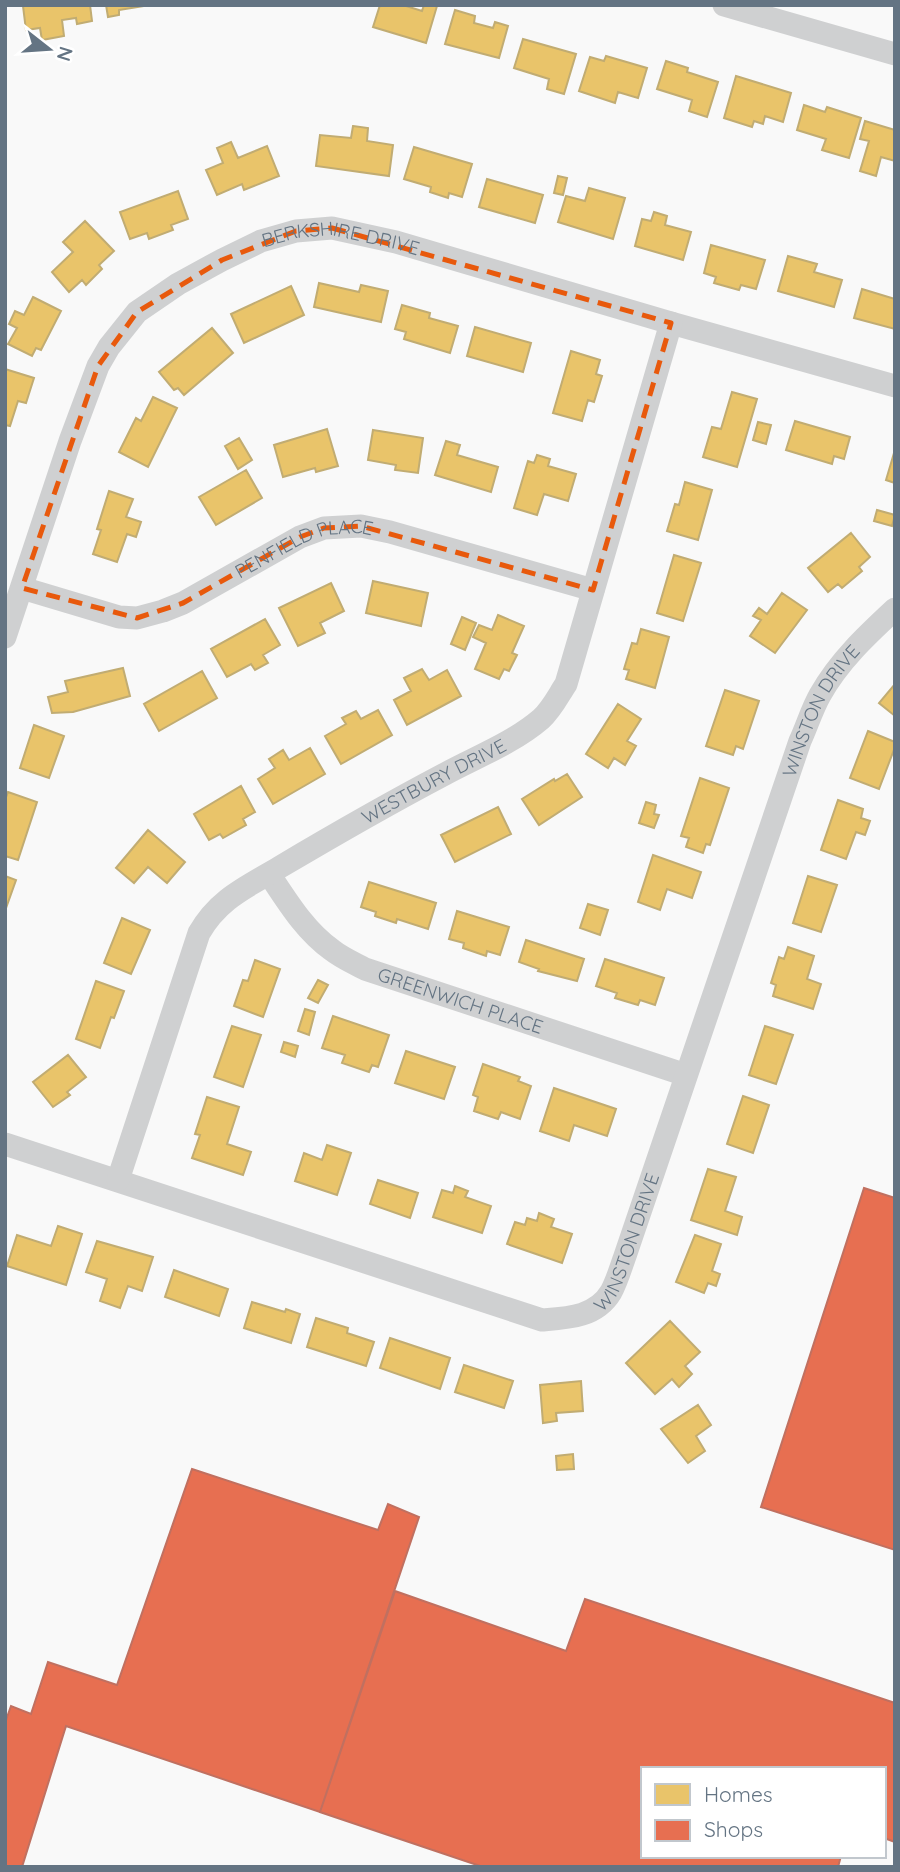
<svg xmlns="http://www.w3.org/2000/svg" width="900" height="1872" viewBox="0 0 900 1872" font-family="Quicksand,sans-serif">
  <rect width="100%" height="100%" fill="#f9f9f9"/>
  <path fill="#e9c46a" stroke="#c1ac72" stroke-width="2" d="M28 5H90L92 21 77 24 76 18 62 20 64 36 42 40 40 28 26 30 23 6Z
    M106 5H150L119 10V15L108 17Z
    M380 5H403L422 11 424 5 437 6 426 43 373 27Z
    M455 10 475 16 474 23 493 28 495 22 508 26 499 58 445 44Z
    M523 39 576 54 564 94 547 89 549 79 514 68Z
    M606 56 647 68 638 98 618 92 615 103 579 91 590 57 604 61Z
    M666 61 688 68 687 72 718 82 707 117 689 111 692 100 657 89Z
    M736 76 791 93 783 122 765 116 763 124 754 121 752 127 724 118Z
    M804 105 825 112 827 107 861 118 849 158 822 150 826 139 797 130Z
    M865 121 895 130V161L881 157 876 176 860 171 869 141 860 139Z
    M353 126 368 128 367 141 393 145 389 176 316 166 320 135 351 138Z
    M231 142 238 158 267 146 279 176 244 190 242 184 217 195 206 170 223 163 217 148Z
    M414 147 472 164 462 197 449 193 448 198 430 192 431 187 404 179Z
    M558 176 567 178 563 195 554 193Z
    M487 179 543 195 535 223 479 207Z
    M589 188 625 198 613 239 558 222 566 196 585 201Z
    M178 191 188 219 171 225 173 230 149 239 147 233 130 239 120 212Z
    M654 212 667 216 665 225 691 232 683 260 635 246 642 219 651 221Z
    M85 221 114 251 99 265 102 269 86 285 82 280 69 292 52 272 73 252 63 242Z
    M711 245 765 260 756 289 741 285 739 290 714 283 716 277 704 273Z
    M788 256 817 264 814 272 842 280 834 307 778 291Z
    M319 283 359 292 361 285 388 291 381 322 314 307Z
    M291 286 304 315 244 343 231 314Z
    M862 289 895 299V329L854 318Z
    M33 297 61 311 41 350 36 348 32 356 8 344 17 328 9 324 15 311 24 315Z
    M402 305 430 313 429 318 458 326 450 353 404 339 406 332 395 329Z
    M475 327 531 343 523 372 467 356Z
    M212 328 233 353 184 395 178 388 174 390 159 372Z
    M571 351 600 360 596 374 602 376 594 402 588 400 582 421 553 413Z
    M5 369 34 378 26 403 18 401 10 426 5 425Z
    M732 392 757 399 737 467 703 457 712 427 721 429Z
    M153 397 177 408 148 467 119 452 136 418 141 421Z
    M795 421 850 437 844 459 834 456 832 464 786 450Z
    M758 422 771 425 766 444 753 440Z
    M327 429 338 466 316 472 315 468 283 477 274 445Z
    M373 430 423 438 418 473 395 470 396 465 368 460Z
    M239 438 252 460 238 469 225 446Z
    M446 441 460 445 457 455 498 467 491 492 435 475Z
    M894 453H895V483L886 480Z
    M537 455 550 459 548 466 576 474 568 501 544 494 537 515 514 508 528 461 534 463Z
    M246 470 262 498 216 525 199 497Z
    M685 482 712 490 698 540 667 531 675 504 679 505Z
    M109 491 133 499 126 517 141 522 136 537 127 534 117 562 93 554 101 530 97 529Z
    M877 510 895 515 892 526 874 521Z
    M851 533 870 557 859 567 862 571 842 588 838 584 828 592 808 568Z
    M674 555 701 563 683 621 657 613Z
    M373 581 428 593 421 626 366 613Z
    M331 583 344 611 320 623 325 633 298 646 279 608Z
    M782 593 807 610 775 653 750 636 761 620 753 616 759 608 767 614Z
    M498 615 524 626 512 653 517 655 509 671 504 669 499 679 475 669 486 643 473 637 479 625 492 630Z
    M462 617 476 623 465 650 451 644Z
    M265 619 280 645 263 655 268 663 255 670 251 664 227 677 211 649Z
    M641 629 669 637 655 688 626 679 629 670 624 669 632 643 637 644Z
    M123 668 130 696 73 712 52 713 48 697 68 692 65 681Z
    M422 669 429 680 447 670 461 696 407 725 394 700 411 691 404 678Z
    M202 671 217 698 159 731 144 704Z
    M895 684V716L879 703Z
    M725 690 759 701 743 749 736 746 733 755 706 746Z
    M618 704 641 719 627 741 636 746 625 765 614 758 608 768 586 754Z
    M378 710 392 735 341 764 325 736 346 724 342 718 356 711 361 719Z
    M34 725 64 736 49 778 20 768Z
    M868 731 895 742V747L879 789 850 778Z
    M310 748 325 774 273 804 258 779 275 768 269 759 283 750 289 760Z
    M567 774 582 797 539 825 522 799 554 779 555 781Z
    M700 778 729 788 710 845 706 844 703 853 686 847 689 838 681 836Z
    M241 786 255 812 243 819 246 825 223 838 220 834 209 840 194 814Z
    M8 792 37 802 18 860 5 856V800Z
    M838 800 863 809 861 818 870 821 865 835 856 832 846 859 821 850Z
    M646 802 656 805 654 814 659 815 654 828 639 823Z
    M498 807 511 834 455 862 441 835Z
    M148 830 185 862 167 883 148 867 134 883 116 868Z
    M653 855 701 872 692 898 667 889 660 910 638 902Z
    M5 876 16 880 5 911Z
    M808 876 837 885 821 932 793 923Z
    M369 882 436 903 428 929 397 919 396 923 375 916 376 912 361 907Z
    M588 904 608 910 600 935 580 928Z
    M457 911 509 927 500 955 487 951 486 956 463 948 464 943 449 939Z
    M122 918 150 930 131 974 104 963Z
    M526 940 584 959 577 981 538 971 539 969 519 962Z
    M788 947 814 956 807 979 821 984 813 1009 773 996 776 985 771 983 779 957 784 959Z
    M605 959 664 978 655 1005 640 1000 638 1005 615 998 617 993 596 986Z
    M255 960 280 969 263 1017 234 1006 243 980 248 981Z
    M318 980 328 985 318 1003 308 998Z
    M96 981 124 991 114 1018 111 1017 100 1048 76 1039Z
    M305 1009 315 1012 309 1035 298 1031Z
    M333 1016 389 1035 378 1067 372 1065 369 1072 342 1063 345 1055 322 1048Z
    M232 1026 261 1035 243 1087 214 1077Z
    M765 1026 793 1035 776 1084 749 1075Z
    M284 1042 298 1046 295 1057 281 1052Z
    M406 1051 455 1067 444 1099 395 1083Z
    M68 1055 86 1077 67 1092 70 1095 53 1107 33 1082Z
    M483 1064 520 1077 518 1081 531 1086 520 1119 501 1112 498 1119 474 1111 478 1097 473 1095Z
    M554 1088 616 1109 607 1136 574 1125 569 1141 540 1131Z
    M743 1096 769 1105 753 1153 727 1144Z
    M207 1097 239 1107 227 1144 251 1152 243 1175 192 1158 200 1135 195 1134Z
    M327 1145 351 1153 337 1195 295 1181 304 1153 322 1160Z
    M708 1169 736 1177 725 1211 742 1217 737 1235 691 1220Z
    M378 1180 418 1193 410 1218 370 1204Z
    M455 1186 468 1191 465 1197 491 1206 482 1233 433 1217 442 1190 453 1193Z
    M539 1213 554 1219 551 1227 572 1234 562 1263 507 1244 515 1222 525 1225 527 1218 537 1221Z
    M58 1226 82 1234 66 1285 7 1266 17 1235 51 1246Z
    M695 1235 721 1244 712 1271 720 1274 716 1286 708 1283 704 1293 676 1282Z
    M97 1241 153 1257 142 1291 128 1286 120 1308 100 1301 107 1279 86 1272Z
    M174 1270 228 1289 219 1316 165 1297Z
    M252 1302 285 1312 286 1309 300 1314 291 1343 244 1328Z
    M316 1318 348 1328 347 1333 374 1342 366 1366 307 1347Z
    M670 1321 700 1352 685 1366 692 1374 679 1387 672 1379 655 1394 626 1363Z
    M390 1338 450 1358 440 1389 380 1368Z
    M464 1365 513 1381 504 1408 455 1392Z
    M581 1381 583 1411 556 1413 557 1421 543 1423 540 1385Z
    M698 1405 711 1425 696 1436 705 1451 688 1463 661 1429Z
    M573 1454 574 1469 557 1470 556 1456Z"/>
  <path fill="#e76f51" stroke="#c07060" stroke-width="2" d="M864 1188 895 1198V1550L761 1507Z
    M192 1469 378 1530 388 1504 419 1517 320 1812 66 1726 22 1867H5V1723L11 1706 31 1714 48 1662 117 1685Z
    M395 1591 566 1651 585 1599 895 1703V1842L884 1838V1769H643V1856H841L838 1867H483L320 1812Z"/>
  <g fill="none" stroke-linecap="round" stroke-linejoin="round">
    <g stroke="#cfd0d1" stroke-width="23">
      <path d="M724 5 895 54"/>
      <path id="s1" d="M22 588 119 617 137 618 163 611 183 603 300 537 324 528 361 526 390 532 593 590"/>
      <path id="s2" d="M5 637 70 441 98 366 109 347 137 312 178 284 222 260 261 241 296 231 332 228 396 242 671 323 895 386"/>
      <path id="s3" d="M269 874C287 901 305 931 332 950 342 958 354 963 365 969L686 1075"/>
      <path id="s4" d="M5 1144 542 1320C568 1318 596 1317 611 1292 617 1281 621 1267 625 1256L800 741C807 726 812 709 820 695 839 661 867 635 895 609"/>
      <path id="s5" d="M118 1180 199 933C219 898 247 887 280 867 334 835 388 804 443 775 476 757 513 743 541 719 552 709 558 696 566 684L671 323"/>
    </g>
  </g>
  <path fill="none" stroke="#e8590c" stroke-width="5" stroke-dasharray="14 9" stroke-linejoin="round" d="M332 228 671 323 593 590 361 526 324 528 300 537 183 603 137 618 22 588 98 366 137 312 222 260 296 231Z"/>
  <g text-anchor="middle" stroke-width="7" stroke-linejoin="round" paint-order="stroke">
    <g font-size="19" fill="#647483" stroke="#fff">
      <text dy="7" stroke="none"><textPath href="#s2" startOffset="578">BERKSHIRE DRIVE</textPath></text>
      <text dy="7" stroke="none"><textPath href="#s1" startOffset="303">PENFIELD PLACE</textPath></text>
      <text dy="7" stroke="none"><textPath href="#s4" startOffset="1262">WINSTON DRIVE</textPath></text>
      <text dy="7" stroke="none"><textPath href="#s5" startOffset="542">WESTBURY DRIVE</textPath></text>
      <text dy="7" stroke="none"><textPath href="#s3" startOffset="238">GREENWICH PLACE</textPath></text>
      <text dy="7" stroke="none"><textPath href="#s4" startOffset="695">WINSTON DRIVE</textPath></text>
    </g>
  </g>
  <rect width="900" height="1872" fill="none" stroke="#647483" stroke-width="14"/>
  <rect x="641" y="1767" width="245" height="91" fill="#ffffff" stroke="#c1c7cd" stroke-width="2"/>
  <rect x="655" y="1784" width="35" height="21" fill="#e9c46a" stroke="#c1c7cd" stroke-width="2"/>
  <text x="704" y="1802" font-size="21" fill="#647483">Homes</text>
  <rect x="655" y="1820" width="35" height="21" fill="#e76f51" stroke="#c1c7cd" stroke-width="2"/>
  <text x="704" y="1837" font-size="21" fill="#647483">Shops</text>
  <g transform="translate(49 49) rotate(107)" stroke="#ffffff" stroke-width="5" paint-order="stroke">
  <path d="M0-5L12 26L0 18L-12 26Z" fill="#647483"/>
  <text y="-10" font-size="19" font-weight="bold" text-anchor="middle" fill="#647483">N</text>
  </g>
</svg>
